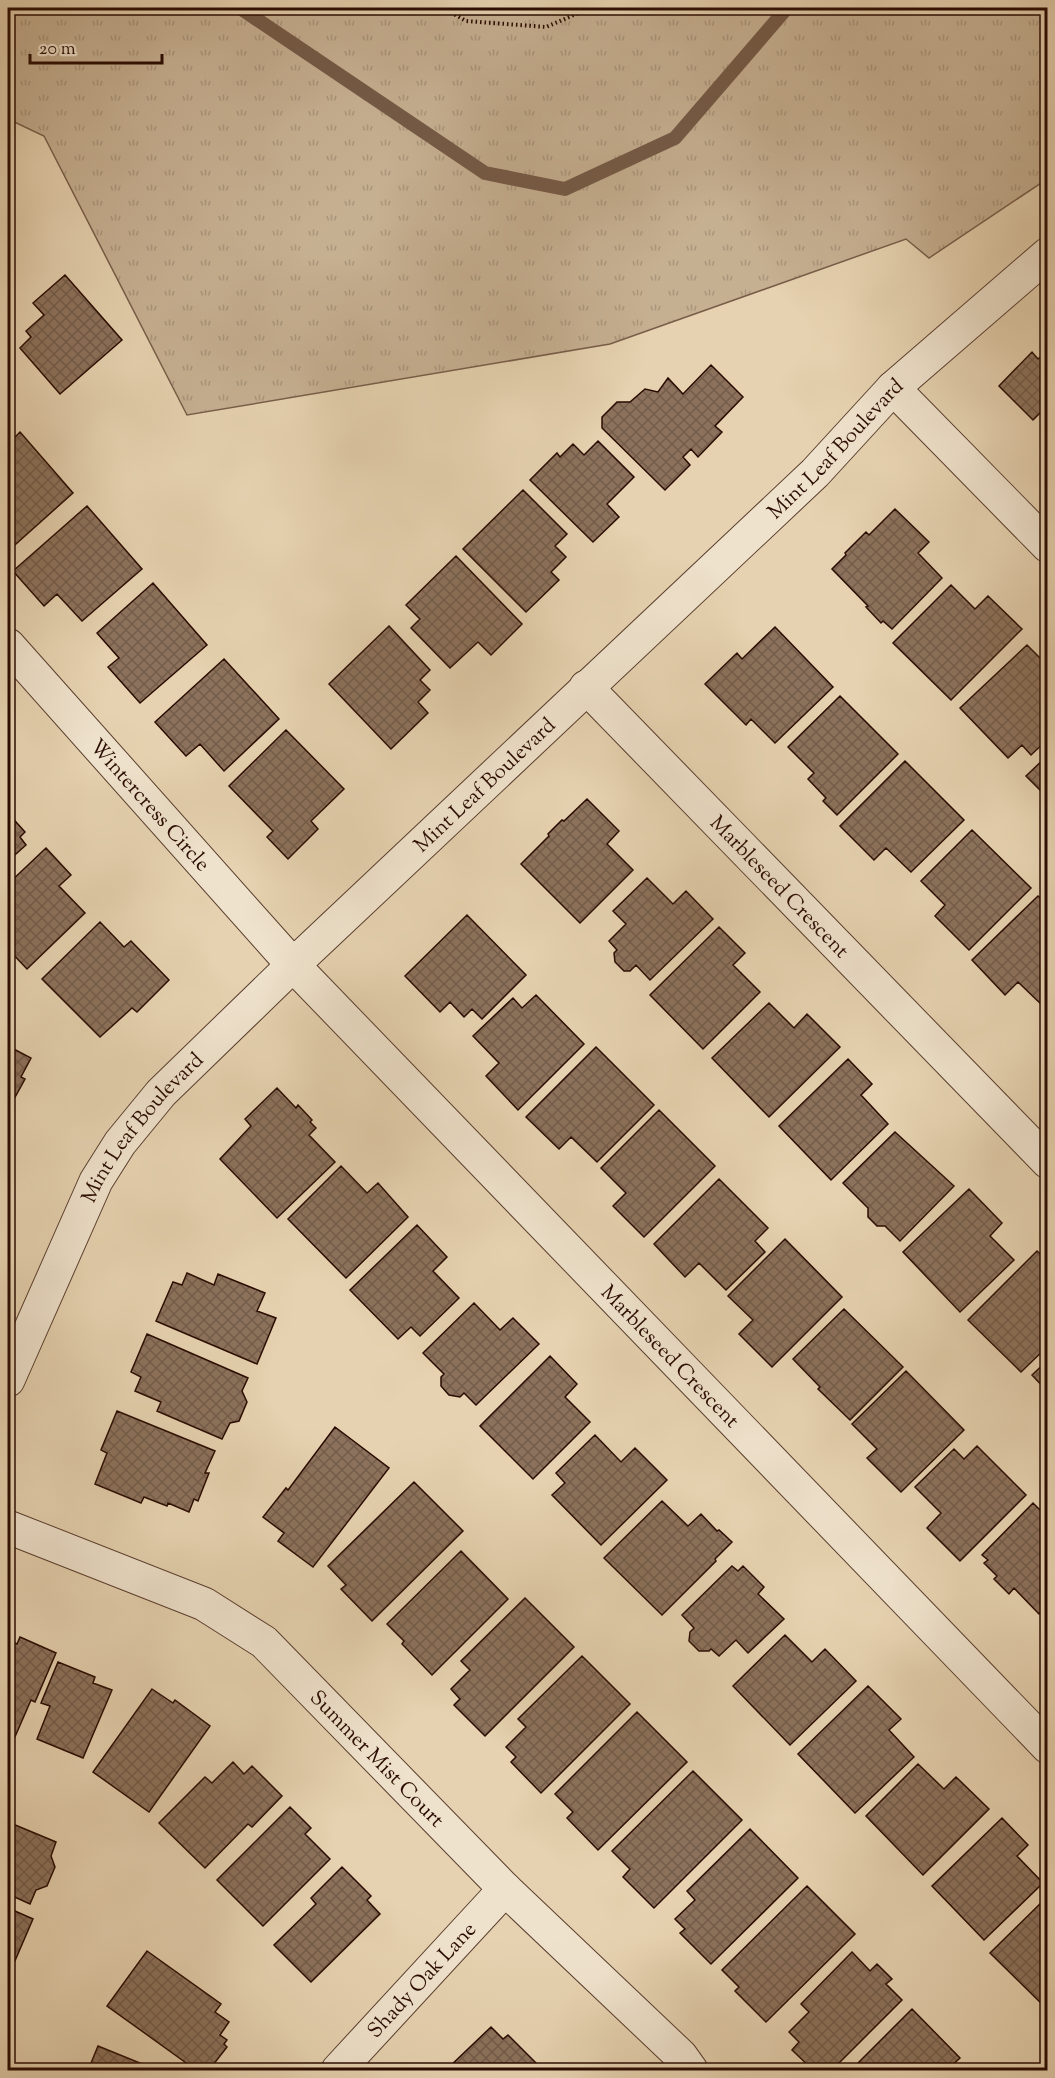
<svg xmlns="http://www.w3.org/2000/svg" width="1055" height="2078" viewBox="0 0 1055 2078" font-family="'Sorts Mill Goudy',serif">
  <defs>
    <pattern id="park-tufts" width="24" height="20" patternUnits="userSpaceOnUse" patternTransform="scale(1.5)"><rect width="24" height="20" fill="#c6b092"/><path d="M3 7l-1-3M5 7V3M7 7l1-3M15 17l-1-3M17 17v-4M19 17l1-3" fill="none" stroke="#aa967c"/></pattern>
    <pattern id="building-cross-hatch" width="8" height="8" patternUnits="userSpaceOnUse" patternTransform="scale(1.5)"><rect width="8" height="8" fill="#8c725c"/><path d="M0 0l8 8M0 8l8-8" fill="none" stroke="#735c4a"/></pattern>
  </defs>
  <rect width="100%" height="100%" fill="#e6d2b0"/>
  <filter id="stains"><feTurbulence type="fractalNoise" baseFrequency=".00333" numOctaves="4"/><feColorMatrix values="0 0 0 0 .2 0 0 0 0 .09 0 0 0 0 .02 0 0 0 .5 -.17"/></filter>
  <radialGradient id="worn" r=".72"><stop offset=".6" stop-color="#630" stop-opacity="0"/><stop offset="1" stop-color="#630" stop-opacity=".3"/></radialGradient>
  <path fill="url(#park-tufts)" stroke="#785e4a" stroke-width="1.5" d="M8 8H1047V179L929 258 906 239 610 344 187 415 44 136 8 119Z"/>
  <g fill="none" stroke-linecap="round" stroke-linejoin="round">
    <path stroke="#745a47" stroke-width="14" d="M240 8 485 173 565 189 675 138 787 8"/>
  </g>
  <path fill="url(#building-cross-hatch)" stroke="#2a0b02" stroke-width="1.5" d="M65 275 122 340 60 394 20 348 31 337 26 331 44 315 33 303Z
    M1048 350V418L1041 412 1033 420 999 386 1032 352 1038 359Z
    M711 365 743 397 715 426 722 432 698 457 691 449 683 457 690 465 665 490 602 428V417L617 402H630L645 389 658 392 668 378 683 394Z
    M20 432 73 493 8 551V444Z
    M598 441 634 477 607 504 619 517 593 542 530 480 557 453 560 457 573 444 584 455Z
    M523 490 567 534 555 546 566 557 551 572 559 580 526 612 463 549Z
    M87 506 142 569 82 621 57 594 44 606 13 571Z
    M895 509 929 542 918 553 942 578 892 629 883 621 881 623 866 607 868 606 832 569 846 555 845 553 866 532 869 535Z
    M456 556 522 624 491 655 478 642 450 668 411 628 420 619 406 605Z
    M153 583 207 645 140 703 108 667 119 658 97 633Z
    M951 585 975 609 988 596 1022 629 951 700 893 643Z
    M389 626 430 670 420 680 430 690 418 702 428 713 391 749 329 684Z
    M775 627 833 687 775 743 751 719 746 725 705 684 737 653 742 659Z
    M1027 645 1048 666V686L1044 689 1048 692V739L1031 755 1022 745 1008 758 960 708Z
    M224 659 279 719 224 771 200 744 186 756 155 722Z
    M840 696 898 754 837 815 823 801 826 798 808 779 814 773 788 747Z
    M286 730 344 789 311 821 318 829 288 859 267 837 273 831 229 786Z
    M1048 755V798L1026 776Z
    M905 761 964 820 911 872 886 848 874 860 840 826Z
    M587 799 619 831 607 844 633 870 580 923 521 864 549 836 548 834 562 820 564 821Z
    M8 813 25 832 20 837 26 845 8 861Z
    M972 830 1031 888 969 950 935 916 945 905 921 881Z
    M46 848 71 875 59 886 85 913 27 969 8 949V884Z
    M647 878 673 904 686 891 713 919 650 980 636 965 630 971H624L615 962 614 953 617 950 609 941 626 924 613 911Z
    M1038 896 1048 905V1003L1044 1007 1018 982 1005 995 972 960Z
    M467 915 526 975 482 1019 472 1009 464 1017 450 1002 440 1012 405 976Z
    M100 922 124 947 131 941 169 980 137 1012 132 1008 100 1037 42 979Z
    M719 927 745 953 733 965 760 992 703 1049 650 995Z
    M536 995 584 1044 518 1110 486 1076 499 1063 473 1036 513 998 522 1008Z
    M769 1003 794 1028 807 1014 840 1047 769 1117 712 1058Z
    M8 1046 31 1058 21 1077 25 1079 8 1110Z
    M596 1047 654 1105 597 1162 571 1137 559 1149 526 1117Z
    M848 1059 872 1084 861 1095 888 1124 831 1180 779 1126Z
    M277 1088 296 1108 298 1105 312 1120 310 1122 316 1128 309 1135 335 1162 277 1218 220 1159 251 1126 245 1119Z
    M659 1110 715 1166 644 1237 613 1206 626 1193 601 1168Z
    M895 1132 954 1186 900 1241 885 1226H877L868 1217V1208L843 1183Z
    M341 1166 367 1193 378 1183 408 1217 346 1278 288 1219Z
    M719 1179 768 1228 755 1241 765 1252 726 1290 699 1263 685 1277 654 1244Z
    M969 1189 1002 1223 990 1236 1014 1260 960 1312 903 1252Z
    M417 1225 447 1257 433 1271 459 1298 420 1336 411 1327 398 1339 350 1290Z
    M785 1239 842 1297 772 1367 739 1334 753 1320 728 1296Z
    M1037 1251 1048 1261V1346L1021 1372 968 1320Z
    M187 1273 214 1285 218 1274 265 1293 257 1311 276 1318 257 1364 156 1321 173 1282 182 1285Z
    M474 1303 500 1330 513 1318 539 1344 476 1405 464 1393 460 1397 449 1395 441 1386V1377L444 1374 423 1353Z
    M844 1309 903 1367 850 1420 818 1389 820 1387 793 1359Z
    M147 1334 248 1378 242 1391 247 1402 239 1421 230 1423 222 1439 157 1411 161 1402 135 1391 141 1377 131 1372Z
    M550 1356 577 1384 565 1397 590 1422 533 1479 480 1426Z
    M1048 1360V1392L1032 1375Z
    M906 1371 964 1430 901 1492 867 1458 877 1449 852 1424Z
    M117 1411 215 1451 205 1473H209L198 1501 194 1499 189 1512 168 1503 167 1506 144 1497 141 1503 95 1484 107 1453 101 1450Z
    M335 1427 389 1468 313 1567 278 1541 284 1533 263 1517 286 1488 288 1490Z
    M595 1435 621 1462 635 1448 667 1480 601 1545 552 1495 565 1483 556 1473Z
    M977 1446 1026 1495 960 1561 927 1528 941 1513 915 1487 954 1449 964 1459Z
    M414 1482 463 1531 372 1621 341 1589 346 1585 328 1566Z
    M662 1501 688 1526 701 1514 717 1531 719 1530 732 1542 715 1559 716 1561 662 1615 604 1558Z
    M1033 1503 1048 1518V1605L1039 1614 1014 1588 1009 1594 994 1579 997 1576 984 1563 988 1560 982 1555Z
    M461 1551 508 1599 432 1675 402 1644 404 1641 387 1624Z
    M732 1566 738 1571 743 1566 764 1587 758 1594 784 1619 748 1653 736 1640 719 1656 711 1649 709 1651H699L689 1641 690 1632 694 1628 682 1615Z
    M525 1598 574 1647 485 1736 454 1705 460 1699 451 1689 470 1670 461 1661Z
    M785 1635 812 1662 825 1649 856 1681 790 1745 733 1686Z
    M20 1637 56 1653 35 1702 31 1700 11 1746 8 1744V1640L17 1644Z
    M582 1656 630 1704 541 1793 511 1762 516 1757 506 1747 526 1727 518 1719Z
    M58 1662 95 1677 93 1683 112 1690 83 1758 37 1739 50 1706 41 1703Z
    M868 1686 901 1719 889 1730 914 1757 855 1813 798 1754Z
    M152 1689 173 1703 175 1700 210 1726 149 1812 93 1772Z
    M637 1712 687 1762 598 1850 567 1818 573 1812 555 1794Z
    M233 1762 244 1774 252 1766 282 1796 252 1827 248 1824 205 1868 159 1823 205 1777 212 1783Z
    M918 1764 944 1789 956 1777 989 1809 923 1875 866 1816Z
    M693 1771 742 1820 654 1908 623 1877 630 1869 612 1851Z
    M290 1807 311 1828 305 1834 330 1859 263 1926 217 1880Z
    M1002 1818 1028 1845 1017 1856 1043 1883 984 1940 932 1886Z
    M8 1822 56 1842 51 1856 55 1867 47 1886 36 1890 30 1904 8 1894Z
    M750 1829 798 1878 711 1964 680 1933 685 1929 675 1919 695 1900 687 1891Z
    M342 1867 371 1896 367 1900 380 1914 311 1982 274 1945 316 1904 311 1898Z
    M807 1886 855 1934 766 2022 735 1991 739 1987 722 1970Z
    M1048 1896V2010L990 1953Z
    M8 1908 33 1919 8 1977Z
    M147 1951 221 2004 215 2012 229 2022 220 2035 227 2040 224 2044 227 2047 209 2070H196L107 2006Z
    M852 1952 870 1971 877 1964 892 1979 886 1984 902 2000 832 2070H813L792 2050 799 2042 789 2032 809 2012 801 2004Z
    M912 2009 960 2058 947 2070H851Z
    M491 2027 503 2039 508 2035 536 2063 529 2070H446Z
    M98 2046 157 2070H79L81 2065 89 2068Z"/>
  <g fill="none" stroke-linecap="round" stroke-linejoin="round">
    <defs>
      <g id="minor">
        <path d="M893 388 1048 546"/>
        <path id="s1" d="M8 645 293 965 1048 1747"/>
        <path id="s2" d="M586 687 1048 1162"/>
        <path id="s3" d="M8 1380 96 1181 120 1143 161 1093 293 965 815 473 893 388 1048 254"/>
        <path id="s4" d="M8 1527 204 1604 264 1642 505 1889 681 2056 691 2070"/>
        <path id="s5" d="M338 2070 505 1889"/>
      </g>
    </defs>
    <use href="#minor" stroke="#593d2e" stroke-width="35"/>
    <path stroke="#2a0b02" stroke-width="4" stroke-dasharray="1.5 3" stroke-linecap="butt" d="M443 8 466 21 546 27 590 8"/>
    <use href="#minor" stroke="#efe2cc" stroke-width="33"/>
  </g>
  <g text-anchor="middle" stroke-width="4.5" stroke-linejoin="round" paint-order="stroke">
    <g font-size="21" fill="#2a0b02" stroke="#efe2cc">
      <text dy="7" stroke="none"><textPath href="#s3" startOffset="1260">Mint Leaf Boulevard</textPath></text>
      <text dy="7" stroke="none"><textPath href="#s3" startOffset="774">Mint Leaf Boulevard</textPath></text>
      <text dy="7" stroke="none"><textPath href="#s1" startOffset="214">Wintercress Circle</textPath></text>
      <text dy="7" stroke="none"><textPath href="#s2" startOffset="278">Marbleseed Crescent</textPath></text>
      <text dy="7" stroke="none"><textPath href="#s3" startOffset="288">Mint Leaf Boulevard</textPath></text>
      <text dy="7" stroke="none"><textPath href="#s1" startOffset="972">Marbleseed Crescent</textPath></text>
      <text dy="7" stroke="none"><textPath href="#s4" startOffset="444">Summer Mist Court</textPath></text>
      <text dy="7" stroke="none"><textPath href="#s5" startOffset="123">Shady Oak Lane</textPath></text>
    </g>
  </g>
  <rect width="1055" height="2078" fill="none" stroke="#e6d2b0" stroke-width="30"/>
  <rect x="9" y="9" width="1037" height="2060" fill="none" stroke="#2a0b02" stroke-width="3"/>
  <rect x="15" y="15" width="1025" height="2048" fill="none" stroke="#2a0b02" stroke-width="1.5"/>
  <path d="M30 54v9h132v-9" fill="none" stroke="#2a0b02" stroke-width="3"/>
  <text x="39" y="54" font-size="18" fill="#2a0b02" stroke="#efe2cc" stroke-width="4.5" paint-order="stroke">20 m</text>
  <rect width="100%" height="100%" filter="url(#stains)"/>
  <rect width="100%" height="100%" fill="url(#worn)"/>
</svg>
